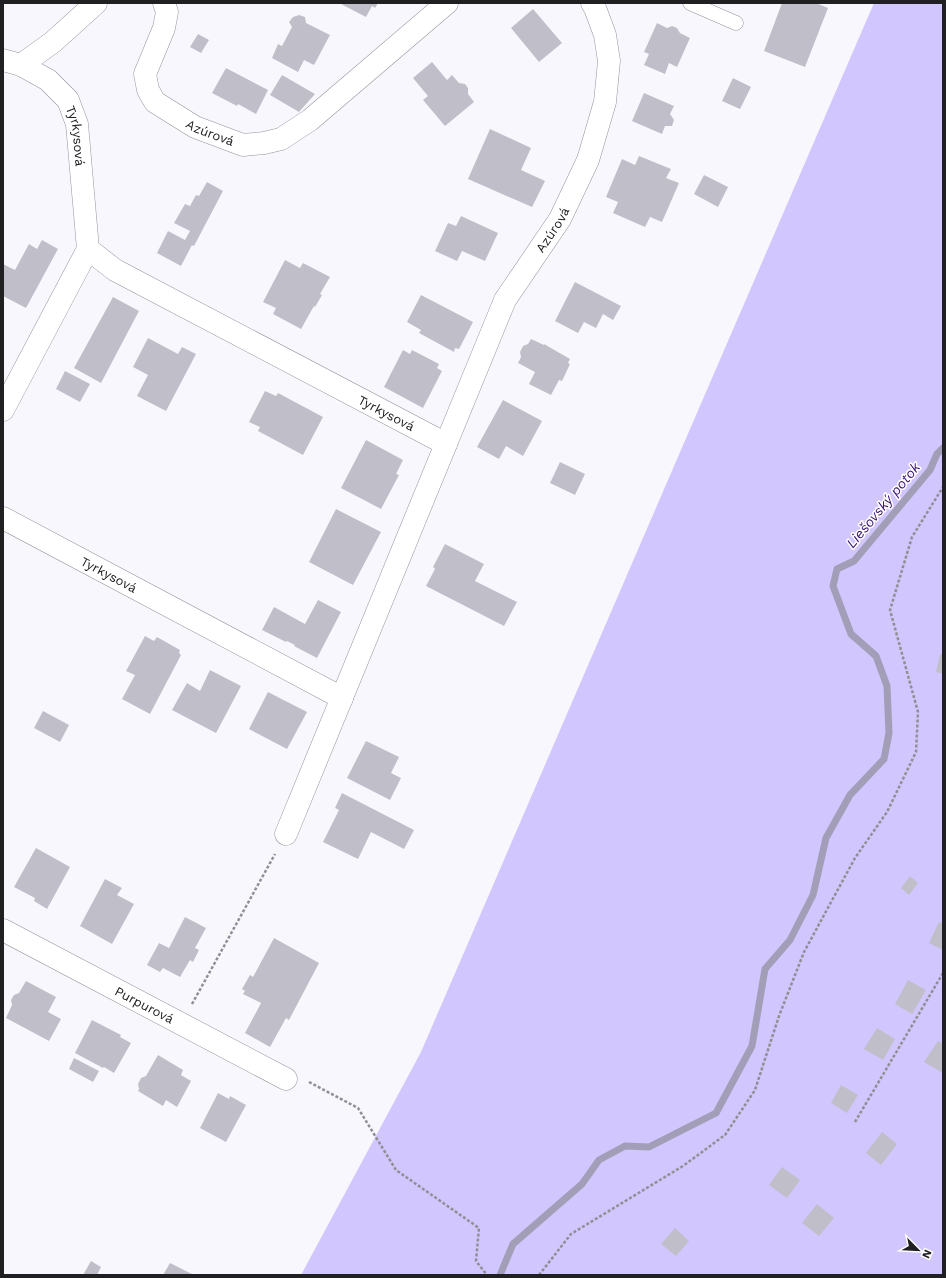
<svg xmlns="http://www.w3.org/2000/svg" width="946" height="1278" viewBox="0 0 946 1278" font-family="'Work Sans',sans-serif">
  <rect width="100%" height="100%" fill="#f9f7fe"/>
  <path fill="#d1c6fd" d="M874 3H943V1275H301L421 1052Z"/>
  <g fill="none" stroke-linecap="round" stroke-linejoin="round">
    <path stroke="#a39eb7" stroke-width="7" d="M500 1275 513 1244 582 1184 599 1160 625 1146 649 1147 716 1113 752 1046 765 969 790 940 813 895 826 838 850 795 884 759 889 733 887 686 876 656 851 634 833 586 837 569 854 561 930 470 937 454 943 448"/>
  </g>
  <path fill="#c0bfc9" d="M339 3H378L375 8 372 6 366 17Z
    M782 3H816L828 8 805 67 764 51Z
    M533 9 562 43 539 62 511 28Z
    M299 15 305 17 306 23 330 35 314 65 304 60 298 72 272 58 278 44 282 46 292 27 289 22 293 17Z
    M657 23 667 28 672 26 677 28 680 33 690 38 677 67 669 63 665 74 644 65 649 54 644 52Z
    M198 34 209 40 201 53 190 47Z
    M432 62 447 80 452 75 459 83 465 84 468 88V94L474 102 445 126 423 100 428 96 413 78Z
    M226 68 268 90 256 114 238 104 237 106 212 93Z
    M282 75 315 94 299 112 270 95Z
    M733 78 751 87 740 109 722 101Z
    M644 93 674 106 670 114 674 120 672 126H665L662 134 632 121Z
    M490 129 531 148 521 170 545 181 532 207 468 179Z
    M639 156 671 169 666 178 679 183 662 222 650 217 645 227 613 213 618 202 606 197 622 159 635 165Z
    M704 175 728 187 718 207 694 194Z
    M207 182 223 191 194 246 192 245 181 266 157 253 168 231 185 240 190 231 174 223 185 204 190 206 196 195 199 196Z
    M461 216 498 233 485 261 462 251 457 261 435 251 448 223 456 226Z
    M42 240 58 249 26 308 3 296V264L15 270 29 244 37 249Z
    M285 260 300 268 303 263 330 277 320 294 322 295 315 307 314 306 301 329 273 314 276 308 263 302Z
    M575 282 621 306 613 320 603 314 596 328 584 322 578 333 555 321Z
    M421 295 473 322 459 349 455 348 454 352 419 333 421 330 407 322Z
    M113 297 139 311 101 383 74 368Z
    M148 338 178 354 182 347 196 354 166 411 137 396 148 375 133 367Z
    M531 339 544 345V344L570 359 568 363 570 364 562 381 559 380 551 395 529 384 535 372 518 363 521 357 520 352 523 346 528 344Z
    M403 350 410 354 412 350 439 364 437 368 442 371 423 408 384 387Z
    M65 371 90 384 80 402 56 389Z
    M265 391 276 396 278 393 323 417 303 455 258 431 260 427 249 422Z
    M503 400 542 421 523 456 506 446 499 459 477 447Z
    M366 440 403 460 396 474 399 475 381 509 341 488Z
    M560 462 585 474 575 495 550 483Z
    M336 509 381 532 353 585 309 562Z
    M445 544 484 564 475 581 517 602 504 626 426 586 435 569 433 567Z
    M318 600 341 612 317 658 294 646 295 645 287 641 286 642 262 630 274 607 305 624Z
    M145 636 154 641 157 637 180 650 179 653 181 655 150 714 122 699 135 675 126 671Z
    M940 654 943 655V674L936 672Z
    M210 670 241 686 216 733 172 710 187 683 200 691Z
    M268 692 307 712 287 749 249 729Z
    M43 711 69 725 60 742 34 728Z
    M366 741 399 757 391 773 401 778 390 800 347 778Z
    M342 793 414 830 404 849 371 832 358 859 323 842 339 810 335 808Z
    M36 848 70 867 47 909 34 901 35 898 14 887Z
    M910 876 918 883 909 895 901 888Z
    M105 879 122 888 117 895 134 904 112 944 80 926Z
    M185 917 206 928 195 948 199 950 193 962 190 960 180 977 163 968 160 972 147 965 159 943 169 948Z
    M939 922 943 924V950L929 943Z
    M274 938 319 963 289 1020 286 1018 270 1047 245 1033 261 1003 243 994 245 991 242 989 250 975 253 977Z
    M908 980 926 990 912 1014 895 1004Z
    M26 981 56 997 48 1012 61 1019 49 1041 6 1018 12 1005 11 1000 14 995 19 993Z
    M92 1020 121 1035 120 1037 131 1043 114 1073 104 1067 103 1068 75 1053Z
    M877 1028 895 1039 883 1060 864 1049Z
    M938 1041 943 1044V1073L924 1062Z
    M158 1055 183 1070 181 1075 191 1081 177 1107 166 1100 163 1106 138 1091 139 1089 138 1084 141 1078 146 1076Z
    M74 1058 99 1071 93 1082 69 1069Z
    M841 1085 858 1095 847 1113 831 1103Z
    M218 1093 229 1099 230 1096 246 1105 226 1142 200 1128Z
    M882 1132 897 1144 881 1165 866 1153Z
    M782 1167 800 1180 787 1198 769 1185Z
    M817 1204 834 1218 819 1236 802 1223Z
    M675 1228 689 1241 676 1256 661 1244Z
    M91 1261 101 1267 97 1275H83Z
    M170 1263 194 1275H163Z"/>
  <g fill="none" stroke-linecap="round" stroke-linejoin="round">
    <defs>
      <path id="lane" d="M690 3 736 23"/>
      <g id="street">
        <path id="s1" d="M164 3 167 12 164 28 145 74 148 90 155 102 195 127 243 145 264 143 281 139 310 120 447 3"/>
        <path id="s2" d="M3 60 21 65 48 80 68 100 77 124 88 249 115 270 446 444"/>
        <path d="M21 65 53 42 96 3"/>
        <path d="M3 410 88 249"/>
        <path id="s3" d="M3 518 342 698"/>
        <path id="s4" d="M286 834 505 300 560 219 588 160 605 102 609 61 605 35 595 8 592 3"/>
        <path id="s5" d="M3 930 286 1079"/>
      </g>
    </defs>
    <use href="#lane" stroke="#94929c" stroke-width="15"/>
    <use href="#street" stroke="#94929c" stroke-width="23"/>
    <path stroke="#908f94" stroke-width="2.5" stroke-dasharray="3 2" stroke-linecap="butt" d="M192 1004 275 854
      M309 1082 358 1108 396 1170 479 1228 476 1261 487 1275
      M855 1122 943 973
      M539 1275 571 1234 683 1166 725 1135 755 1090 779 1016 804 952 855 858 887 812 916 752 918 712 890 610 912 537 943 487"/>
    <use href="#lane" stroke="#fff" stroke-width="14"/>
    <use href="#street" stroke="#fff" stroke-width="22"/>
  </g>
  <g text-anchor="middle" stroke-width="3" stroke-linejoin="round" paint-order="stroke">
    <g font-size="13" fill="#202023" stroke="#fff">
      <text dy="5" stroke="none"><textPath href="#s1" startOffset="169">Azúrová</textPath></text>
      <text dy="5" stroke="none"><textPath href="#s2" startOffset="115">Tyrkysová</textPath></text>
      <text dy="5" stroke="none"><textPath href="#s4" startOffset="662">Azúrová</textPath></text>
      <text dy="5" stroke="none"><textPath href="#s2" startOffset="570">Tyrkysová</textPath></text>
      <text dy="5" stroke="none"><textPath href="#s3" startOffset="120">Tyrkysová</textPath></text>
      <text dy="5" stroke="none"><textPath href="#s5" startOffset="160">Purpurová</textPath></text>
    </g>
    <g font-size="14" font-style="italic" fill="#391272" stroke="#fff">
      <text transform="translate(883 505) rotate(-50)" y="5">Liešovský potok</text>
    </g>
  </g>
  <rect width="946" height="1278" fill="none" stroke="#202023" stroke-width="8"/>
  <g transform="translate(918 1250) rotate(114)" stroke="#ffffff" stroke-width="3" paint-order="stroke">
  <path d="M0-3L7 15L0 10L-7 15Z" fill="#202023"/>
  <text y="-6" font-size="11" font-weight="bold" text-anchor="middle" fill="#202023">N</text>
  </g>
</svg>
